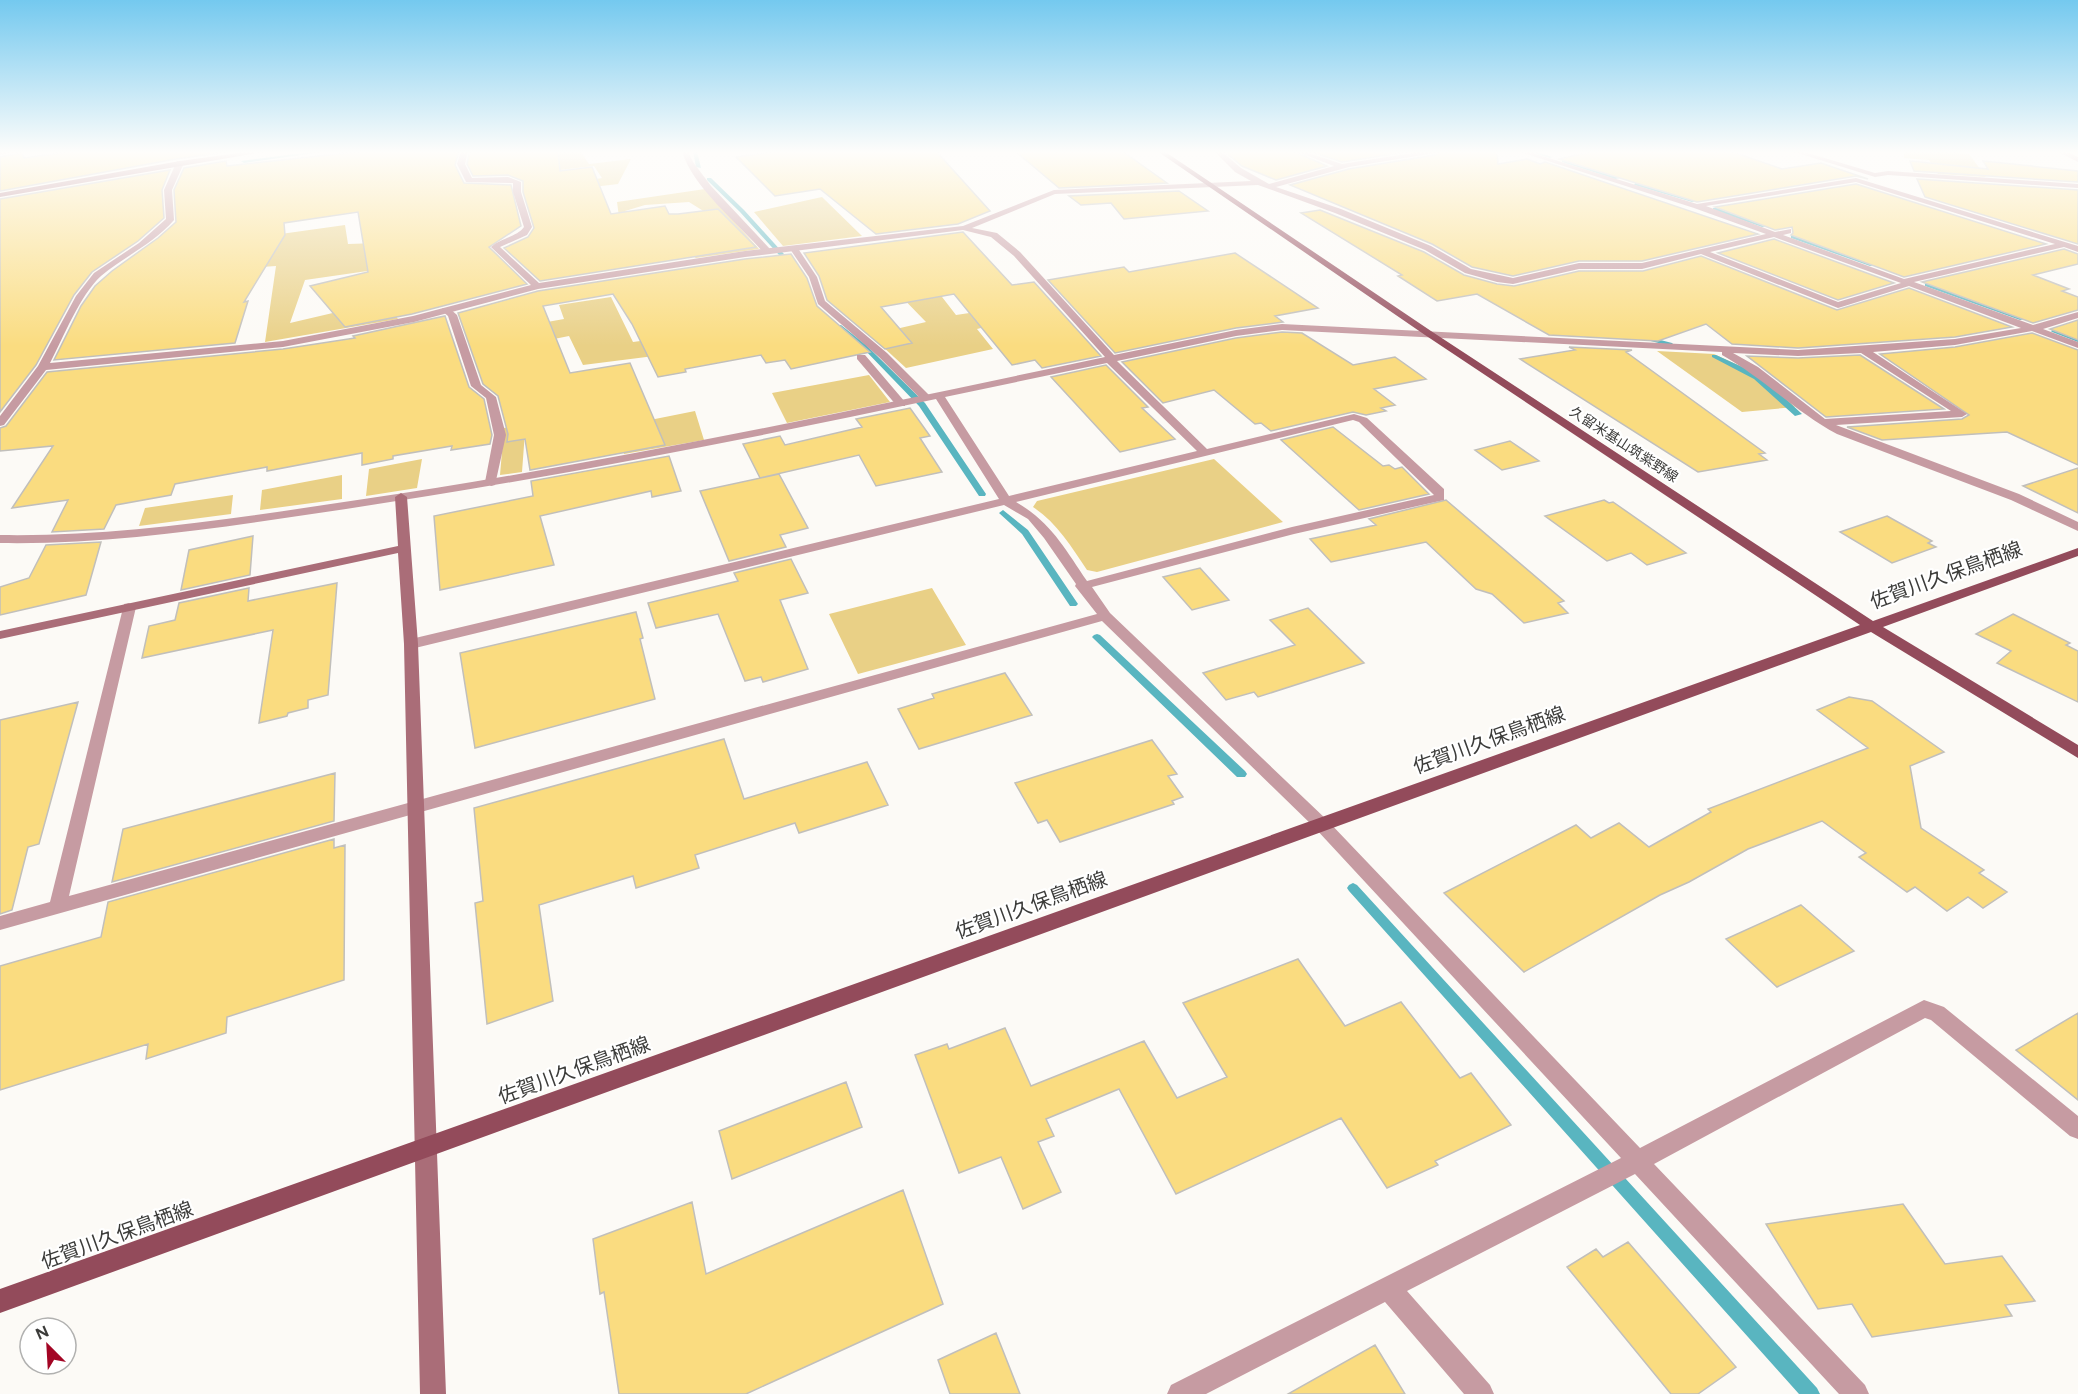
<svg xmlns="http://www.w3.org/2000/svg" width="2078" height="1394" viewBox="0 0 2078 1394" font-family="Figtree,'Noto Sans JP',sans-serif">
  <rect width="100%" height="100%" fill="#fcfaf6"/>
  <path fill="#e9d086" d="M537 151H580L589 164 631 159 618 184 560 191V185L602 178 594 166 551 171Z
    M1904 151H1940L1969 154 1986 177 1938 174 1929 160 1904 158Z
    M705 189 759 249 696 258 685 251 705 212 689 202 645 205 625 211 637 226 619 217 617 202Z
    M822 197 862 236 783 246 754 212Z
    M345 225 348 244 407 242 402 266 305 280 290 323 384 301 398 319 265 342 276 266 161 274 230 241Z
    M898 240 956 315 996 309 1009 321 977 329 993 349 906 368 870 335 926 322 890 285 863 246Z
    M611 297 633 342 699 333 678 353 583 365 569 336 485 353 475 335 564 319 559 305Z
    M1657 351 1714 354 1759 375 1795 407 1742 412Z
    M869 375 890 402 787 423 772 393Z
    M695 411 704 440 624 454 615 427Z
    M577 414 525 432 522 472 500 475 504 428Z
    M422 459 417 488 366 496 369 469Z
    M1214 459 1283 522 1097 572 1087 570C1071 546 1057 523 1033 507L1037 501Z
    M342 475V499L260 510 262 490Z
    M233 495 231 514 139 526 145 508Z
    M932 588 966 645 858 674 829 614Z"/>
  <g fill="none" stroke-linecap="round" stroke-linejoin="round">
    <path fill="#59b5c0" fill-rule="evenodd" d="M319 151H330L244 163 241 161Z
      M693 151H697L701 168 696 167Z
      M1528 151H1534L1552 157 1550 158Z
      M1562 160H1566L1620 178 1615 179 1562 162Z
      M707 178H711L744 210 793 264V266H789L740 212 707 180Z
      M1636 182 1696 200 1697 201 1692 202 1634 185Z
      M1713 208H1717L1767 226 1762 227 1713 210Z
      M1793 235 1874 264 1875 265 1870 266 1791 238V236Z
      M1925 284H1929L2025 319 2020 320 1925 286Z
      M837 325H841L866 345 925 403 986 494 985 496H979L919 406 862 347 837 327Z
      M2054 329 2078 338V342L2052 332 2051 331Z
      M1645 336 1672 343 1673 344 1670 346 1643 339 1642 338Z
      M1712 355H1716L1760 375 1802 414 1795 416 1754 379 1712 357Z
      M1003 510 1028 530 1078 604 1076 606H1070L1022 534 999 513Z
      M1097 634 1100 635 1245 771 1247 774 1245 777H1237L1094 639 1092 637 1094 635Z
      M1353 883 1357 885 1817 1388 1820 1394H1799L1349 891 1347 888 1349 885Z"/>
  </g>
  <path fill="#fadc80" stroke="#c1bfbb" stroke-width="1.5" d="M22 151 24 158 74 151H226V152L176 159 0 191V157L20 153Z
    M365 151H459L455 165 464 183 511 185 521 226 489 247 527 284 412 314 345 327 310 286 368 272 358 212 284 223 285 235 244 302 248 301 235 343 54 360 81 306 95 286 112 271 158 238 176 222 174 190 184 168 226 161 227 166Z
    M470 151H558L560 171 592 167 611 214 665 206 669 214H678L718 209 756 247 540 281 504 248 528 237 534 228 523 192V181L508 175 473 176 467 164Z
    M779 151H936L990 211 958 224 876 234 820 189 775 196 736 157Z
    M1015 151H1122L1167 183 1059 188Z
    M1224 151H1293L1327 166 1276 180 1242 166Z
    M1309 151H1413L1342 162Z
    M1440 151H1497L1498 164 1527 159 1540 164 1545 162 1758 234 1642 261H1579L1513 276 1472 267 1432 244 1290 185 1349 169 1435 155Z
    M1594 151H1730L1782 169 1821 163 1868 179 1856 176 1697 202 1559 159Z
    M1910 161 1988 169 1983 161 2078 171V182L1914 171Z
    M170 170 162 190 164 218 138 241 92 272 74 295 36 365 0 412V199Z
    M1917 179 2078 190V244L1925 197Z
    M1856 184 2046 244 1904 277 1791 235 1793 233 1792 227 1775 230 1715 207Z
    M1179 191 1208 211 1124 219 1111 203 1081 205 1069 196Z
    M1320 210 1424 252 1464 275 1497 284 1514 286 1579 271H1643L1701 256 1837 310 1909 288 2012 327 1955 337 1798 348 1732 344 1706 324 1658 341 1549 335 1477 294 1437 301 1398 276 1402 275 1301 213Z
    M963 232 1012 285 1034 282 1101 356 1042 368 1035 360 1012 365 954 294 881 307 912 343 885 349 827 300 819 276 804 253Z
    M1774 239 1894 283 1838 300 1718 253Z
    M2064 249 2078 254V264L2033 275 2069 289 2062 291 2078 297V310L2033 323 1922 282Z
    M1235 253 1318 308 1275 316 1283 322 1236 328 1115 353 1048 280 1124 267 1129 272Z
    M791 254 807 278 817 306 870 352 791 369 785 360 766 363 761 355 685 369 686 372 658 377 632 324 613 294 543 306 570 373 630 363 665 445 530 470 525 439 507 442 508 434 498 396 483 384 458 313 538 291 745 259Z
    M445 316 469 387 484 399 492 435 490 444 451 450 452 446 393 456V459L362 465V453L267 471V467L175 484 171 495 116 505 104 529 52 532 68 500 12 508 53 446 0 451V428L6 426 47 372 283 349 355 338 353 336Z
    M2078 320V340L2050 329Z
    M1282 332 1302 333 1353 365 1395 357 1426 379 1374 389 1395 405 1381 408 1386 411 1366 415 1353 412 1271 431 1261 423 1255 424 1214 390 1163 403 1122 362 1236 338Z
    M2032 333 2078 350V465L2007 432 1882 440 1847 427 1962 419 1969 415 1880 354 1955 347Z
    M1569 347 1632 350 1626 352 1765 453 1759 454 1767 460 1698 472 1520 359 1575 350Z
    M1860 355 1944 409 1826 417 1747 356 1798 358Z
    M1106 365 1148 407 1142 408 1175 439 1120 452 1051 377Z
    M910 408 930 436 920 438 942 472 876 486 859 455 760 478 743 444 780 436 785 445 862 427 856 419Z
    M1333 427 1383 466 1389 465 1395 469 1402 467 1429 494 1359 510 1281 440Z
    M1510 441 1539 461 1502 470 1475 450Z
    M669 456 681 491 652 497 651 491 540 516 554 565 440 590 434 516 533 496 531 481Z
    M2078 468V513L2023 486Z
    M779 474 808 528 780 535 786 547 729 561 700 491Z
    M1446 500 1564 601 1558 603 1568 613 1524 623 1492 594 1476 589 1426 542 1331 562 1310 539 1376 525 1369 519Z
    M1604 500 1609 503 1613 502 1686 553 1647 565 1631 553 1607 561 1545 516Z
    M1887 516 1932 541 1928 543 1936 547 1892 563 1840 532Z
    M253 536 250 575 181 590 189 550Z
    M101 542 86 595 0 615V587L29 578 46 545Z
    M791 559 808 593 780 600 808 669 763 682 761 677 745 681 718 614 656 628 648 603 738 581 734 573Z
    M1200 568 1229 600 1192 610 1163 577Z
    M337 583 328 695 308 700V708L288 713 287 716 259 723 273 630 142 658 149 626 175 620 179 603 249 588 248 601Z
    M1308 608 1364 663 1258 697 1254 692 1226 700 1203 673 1295 645 1270 620Z
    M636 612 643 638 640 639 655 699 475 748 460 653Z
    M2013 614 2070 643 2066 645 2078 651V702L1997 663 2011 651 1976 634Z
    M1005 673 1032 715 919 749 898 709 934 698 932 694Z
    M1849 697 1872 701 1944 752 1910 766 1921 828 1984 870 1979 873 2007 892 1983 908 1968 897 1947 911 1915 887 1907 892 1859 857 1866 853 1822 821 1748 849 1689 882 1660 895 1524 972 1444 893 1576 825 1591 838 1619 823 1649 847 1711 812 1708 809 1868 748 1817 710Z
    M78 702 39 844 28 847 12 910 0 914V720Z
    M724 739 744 799 867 762 888 805 799 833 795 823 695 855 699 868 636 888 633 876 539 905 553 1001 487 1024 475 903 483 901 474 808Z
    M1152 740 1177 774 1168 776 1183 797 1172 801 1174 804 1060 842 1047 820 1038 823 1015 783Z
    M335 773 334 821 112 882 123 829Z
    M334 839V848L345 845 344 980 227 1017 226 1033 146 1059 148 1044 0 1090V966L101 937 108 902Z
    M1801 905 1854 951 1777 987 1726 939Z
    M1298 959 1345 1026 1401 1002 1460 1078 1471 1073 1511 1125 1435 1161 1438 1165 1387 1188 1341 1118 1176 1194 1119 1089 1046 1119 1054 1136 1038 1142 1061 1192 1023 1209 1001 1157 959 1173 915 1055 947 1044 949 1049 1005 1028 1031 1086 1144 1041 1177 1098 1227 1077 1183 1003Z
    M2078 1013V1100L2016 1050Z
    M846 1082 862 1127 732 1179 719 1131Z
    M903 1190 943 1304 746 1394H619L604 1292 600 1294 593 1239 692 1202 706 1274Z
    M1903 1204 1945 1264 2002 1256 2035 1301 2005 1305 2012 1316 1872 1337 1852 1304 1818 1309 1766 1224Z
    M1628 1242 1736 1367 1698 1394H1671L1567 1267 1596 1249 1603 1257Z
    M996 1333 1020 1394H950L938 1360Z
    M1375 1345 1405 1394H1288Z"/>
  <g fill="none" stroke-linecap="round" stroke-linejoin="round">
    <path fill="#c69ba2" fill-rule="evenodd" d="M682 151H688L693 162 711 186 770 249V253H764C739 224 692 187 682 151Z
      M791 247H797L817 277 825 301 887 353 930 396V400H922L879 357 818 304 809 277 790 249Z
      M443 308H449L457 315 481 385 496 397 506 435 495 485 491 486 485 482 494 435 486 398 471 386 448 316 441 310Z
      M857 355H865L905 402V406H897L857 359Z"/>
    <path fill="#c69ba2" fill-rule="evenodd" d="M0 151H20L0 155Z
      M461 151H468L465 164 472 178 508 177 521 182V192L532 227 527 235 500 247 539 283 745 251 963 226 1054 190 1251 181 1235 172 1214 151H1221L1241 168 1269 184 1334 166 1295 151H1303L1342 164 1425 151H1438L1435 153 1349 167 1276 187 1341 209 1431 246 1471 269 1513 278 1579 263H1642L1766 234 1694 208 1517 151H1526L1697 204 1856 178 2078 246V252L2064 247 1914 282 2033 325 2078 312V318L2043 329 2078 342V348L2032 331 1955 345 1873 352 1967 414 1962 417 1836 425 2019 494 2078 522V531L2011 500 1837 434C1796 412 1763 378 1722 355V352L1282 330 1236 336 1117 361 1207 449 1354 414 1367 418 1444 489V500L1294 534 1092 587 1110 613 1327 820 1640 1148 1924 1000 1944 1007 2078 1116V1139L2070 1136 1931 1020 1925 1018 1654 1164 1865 1385 1869 1394H1839L1635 1174 1407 1291 1490 1385 1494 1394H1464L1385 1302 1206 1394H1167L1171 1385 1621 1158 1315 828 1102 621 0 930V916L50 902 124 604 129 603 136 607 69 896 1097 614 1075 586 1076 584 1044 538 1028 519 1004 505 411 649 404 644 411 639 999 499 936 399C740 441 544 479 346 509 231 526 116 545 0 543V535C122 537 243 517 364 499 613 462 859 409 1105 357L1014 256 991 237 963 230 745 257 538 289 414 322 283 347 46 370 4 425 0 426V416L38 366 76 296 94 273 139 243 166 219 164 190 177 161 184 163 172 190 174 220C153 244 125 256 101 276 80 295 63 338 50 363L283 341 413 316 531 285 491 247C500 238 517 237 524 227L513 192V183L466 182 457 164ZM1856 182 2055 244 1904 279 1783 235 1791 233V229L1775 232 1706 206ZM1258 185 1335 213 1425 250 1465 273 1497 282 1513 284 1579 269H1642L1701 254 1838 308 1909 286 2021 328 1955 339 1798 350 1282 324 1236 330 1114 355 1020 252 997 233 972 228 1055 194ZM1774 237 1901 283 1838 302 1710 252ZM1733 353 1798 356 1861 353 1951 411 1825 419 1758 367ZM1107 363 1197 451 1009 496 945 397ZM1353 420 1359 422 1434 495 1292 527 1087 581C1065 549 1051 522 1016 502Z
      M1791 151H1801L1875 173 1888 171 2078 184V188L1888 175 1875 177Z
      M2056 151H2065L2078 157V162Z"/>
    <path fill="#aa6d78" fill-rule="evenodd" d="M253 151H269L0 197V193L180 161Z
      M401 493 407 497 418 644 446 1394H420L404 644 398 553 0 639V631L398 546 395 497Z"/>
    <path fill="#934b5b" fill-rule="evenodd" d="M1157 151H1164L1431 331 1873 621 2078 548V556L1883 627 2078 745V758L1871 632 0 1313V1289L1860 625 1425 335Z"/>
  </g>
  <linearGradient id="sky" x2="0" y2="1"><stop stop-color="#74c9ef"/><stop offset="0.44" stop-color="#fefdfb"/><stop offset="1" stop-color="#fefdfb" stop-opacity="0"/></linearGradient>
  <rect width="2078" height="346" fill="url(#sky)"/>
  <g text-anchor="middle" stroke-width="4.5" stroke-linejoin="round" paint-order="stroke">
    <g font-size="14" fill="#3c3c3a" stroke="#fff">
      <text transform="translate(1624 444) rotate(33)" y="5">久留米基山筑紫野線</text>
    </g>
    <g font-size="20" fill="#3c3c3a" stroke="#fff">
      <text transform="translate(1946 575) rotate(-20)" y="7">佐賀川久保鳥栖線</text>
      <text transform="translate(1489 740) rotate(-20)" y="7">佐賀川久保鳥栖線</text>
      <text transform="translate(1031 905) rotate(-20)" y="7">佐賀川久保鳥栖線</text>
      <text transform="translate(574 1070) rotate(-20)" y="7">佐賀川久保鳥栖線</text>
      <text transform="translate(117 1235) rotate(-20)" y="7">佐賀川久保鳥栖線</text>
    </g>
  </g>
  <g transform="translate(48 1346) rotate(336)"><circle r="28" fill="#ffffff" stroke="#b1b1b0" stroke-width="1.5"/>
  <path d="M0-4.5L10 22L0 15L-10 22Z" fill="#a30524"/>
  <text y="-9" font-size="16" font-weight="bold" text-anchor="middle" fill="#3c3c3a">N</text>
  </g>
</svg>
